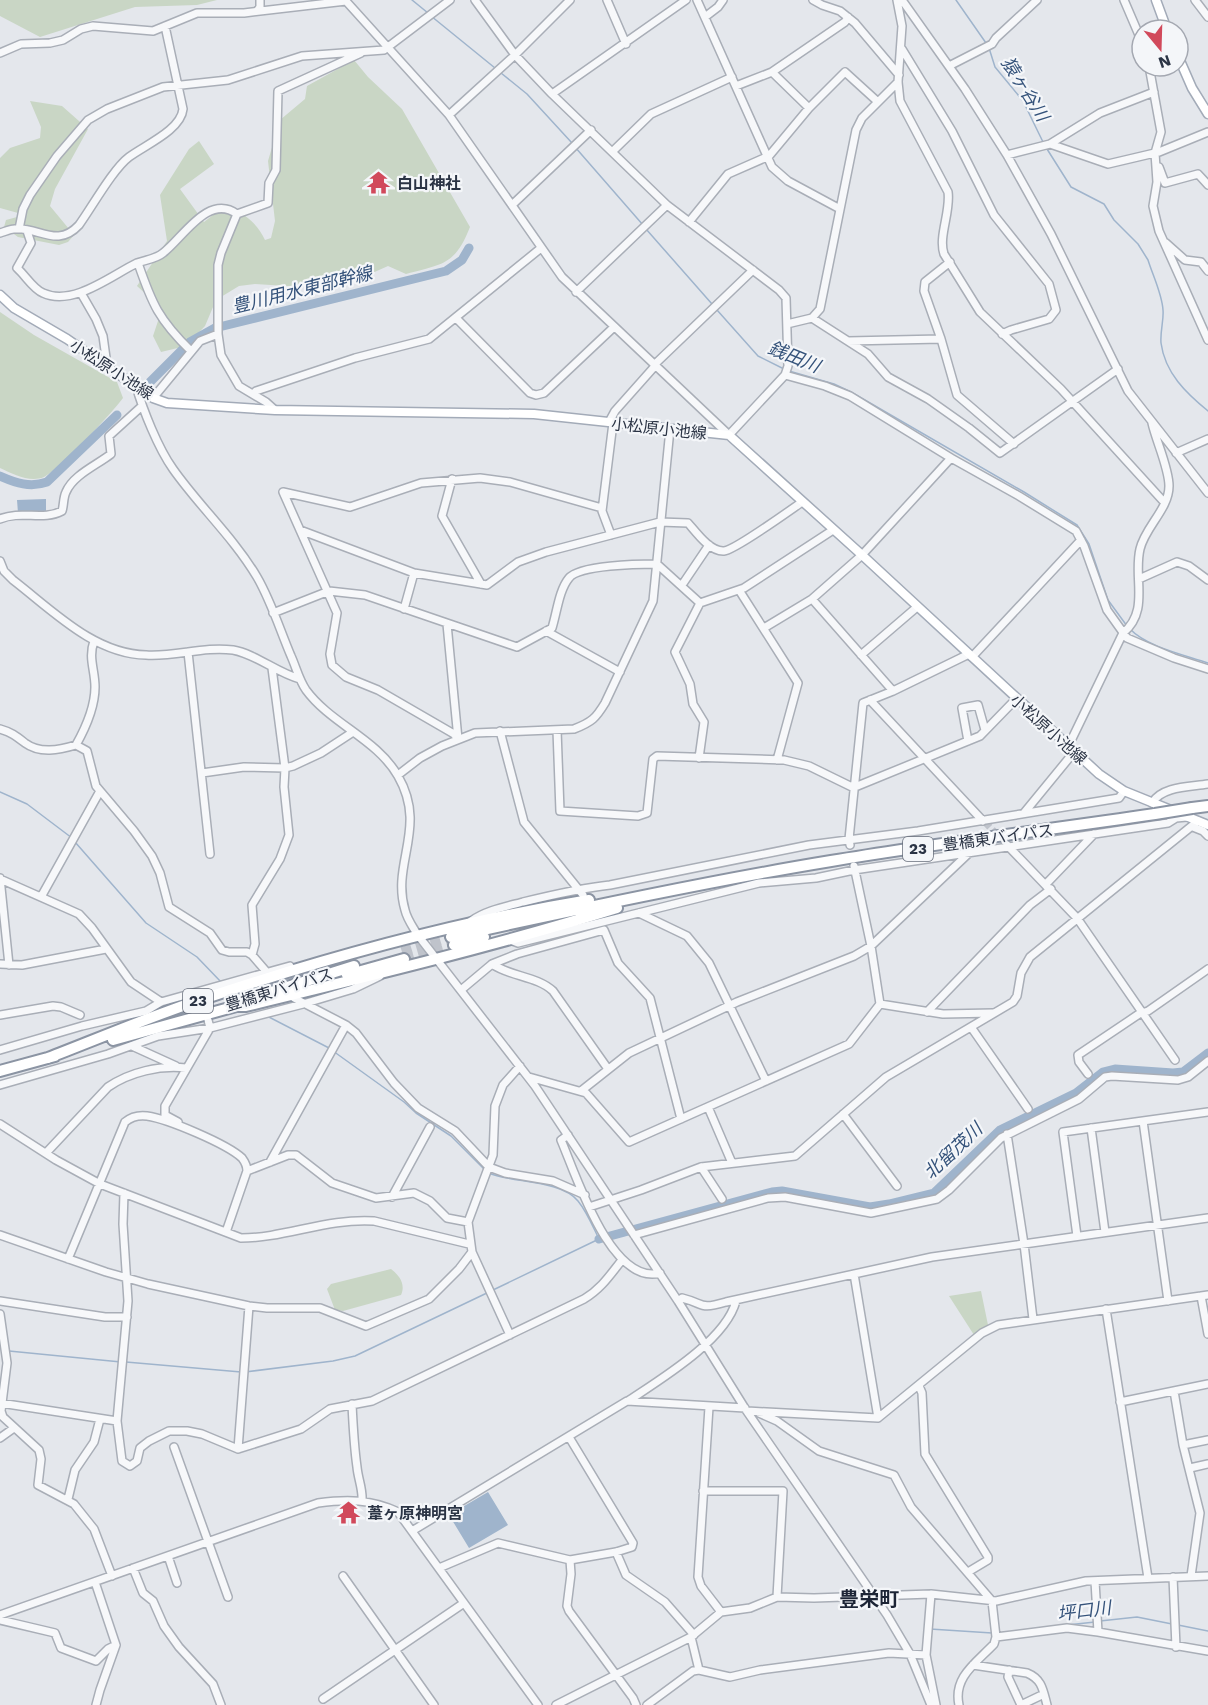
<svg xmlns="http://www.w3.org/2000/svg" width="1208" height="1705" viewBox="0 0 1208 1705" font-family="'Work Sans','Noto Sans JP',sans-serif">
  <rect width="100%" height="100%" fill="#e4e7ec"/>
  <path fill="#c9d6c5" d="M0 0H217L197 5 135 7 40 37 0 16Z
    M354 60 368 77 402 109 470 227C455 265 443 264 406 274L388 266 359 279 329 285 287 286 255 284 239 286 216 300 205 326 186 346 161 352 153 336 162 309 137 286 167 241 160 195 189 149 199 141 214 164 180 189 204 222 227 204C243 214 257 222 265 240L271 238 275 221 268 161 280 120 305 99 307 86Z
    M30 101 62 106 88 129 55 189 50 206 74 235 68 242 59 245 18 237 4 227 6 220 17 217 18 213 0 208V158L10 148 40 138 41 127Z
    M0 312 34 335 117 382 123 398C112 413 59 470 44 477 30 483 13 474 0 468Z
    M391 1269C399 1275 406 1284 401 1295L343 1311 335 1310 327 1289 331 1284Z
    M981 1291 988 1325 974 1335 949 1296Z"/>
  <path fill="#9fb4cc" d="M46 499V511L18 513 17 500Z
    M488 1492 508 1525 469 1548 449 1515Z"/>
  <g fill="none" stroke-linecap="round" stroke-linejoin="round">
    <path stroke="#9fb4cc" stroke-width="1.5" d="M412 0 428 13
      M956 0 986 43
      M431 16 495 68
      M989 48 995 67 1023 101 1043 142
      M501 73 527 94 572 143
      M575 147 643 225
      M1047 149 1071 187 1104 204 1114 220 1138 244 1148 260C1153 276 1162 294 1163 310 1164 320 1160 331 1161 343 1165 373 1186 393 1208 411
      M646 229 712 304
      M717 310 758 356 784 369
      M789 371 834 384 851 392 1024 492 1077 525 1089 544 1108 600 1127 626
      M1130 629C1147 647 1185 655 1208 663
      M0 792 27 804 72 838
      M75 842 146 923 197 957 222 983
      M267 1016 329 1048
      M333 1051 404 1102 416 1113 451 1136 485 1170
      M488 1173C513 1183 561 1180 578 1201 587 1212 593 1227 599 1239L493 1290
      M9 1351 121 1362
      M126 1362 241 1372
      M245 1372 333 1361 355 1356 489 1292
      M1100 1621 1137 1617 1172 1624
      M1067 1625 1095 1622
      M1178 1625 1208 1631
      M930 1629 992 1633
      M999 1633 1009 1632"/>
    <path stroke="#9fb4cc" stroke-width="9" d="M150 382 190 342 215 328 446 271 462 260 469 248
      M0 476C16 483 30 488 47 482L117 415
      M599 1239 772 1192 782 1191 870 1207 889 1204 934 1193 1000 1130 1076 1093 1103 1072 1115 1069 1173 1073 1183 1072 1208 1053"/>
    <path stroke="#bfc3cb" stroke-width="7" stroke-dasharray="7 3.5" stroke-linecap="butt" d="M985 822 1005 843"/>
    <path stroke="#bfc3cb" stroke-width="10" stroke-dasharray="10 5" stroke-linecap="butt" d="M402 952 451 937
      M404 959 454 945"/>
    <defs>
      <path id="minor" d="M345 0 449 115 562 277 729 435 785 375 788 366 786 298 779 290 667 205 552 94 515 55 475 0
        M607 0 626 44
        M697 0 772 167 788 181 840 209
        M813 0 822 5 840 11 855 23 899 75
        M897 0 902 26 898 82 900 101 948 192C951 211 938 237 944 254L980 312 1061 389 1164 502
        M902 0 965 89 1007 155 1051 234 1128 391 1208 493
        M1124 0 1142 42
        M1195 0 1208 17
        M257 11 260 7V0
        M705 17 718 7 723 0
        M902 49 952 131 994 215 1049 284 1056 310 1049 319 1011 330 1002 334
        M0 53 21 44 50 43 63 40 81 29 93 26 153 31 197 13H244L346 1
        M949 66 992 44 996 38 1037 0
        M1149 66 1161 132 1155 153 1157 182 1153 206 1159 231 1208 340
        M772 72 809 108
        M736 86 772 72 845 22 848 17
        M552 94 686 0
        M449 115 515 55 570 0
        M1050 144 1108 164 1159 152 1208 132
        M613 151 651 114 732 77
        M1007 155 1050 144 1100 113 1154 92
        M1159 167 1165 183 1198 174 1208 185
        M512 205 591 130
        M689 222 728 174 769 156 809 108 845 72 878 102
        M19 229 23 209 30 195 57 156 88 120 107 109 163 87 228 80 302 56 384 50 450 0
        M27 231 31 243 17 268C26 276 33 289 43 293 73 307 112 275 137 263 145 260 156 259 163 253 183 238 208 193 237 214
        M0 233C4 232 10 229 14 229 38 226 57 249 79 225 92 207 113 169 129 157 145 145 181 130 183 109L165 26
        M1166 243 1185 260 1201 262 1208 271
        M950 262 925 282 924 291 941 339 957 395 1014 444
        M138 263C152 304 159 320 191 351
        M576 292 667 205
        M81 293 96 319 103 336 107 365
        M456 318 530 393 536 395 544 393 614 327
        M812 318 868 354 888 377 928 399 969 428 1000 453 1118 369
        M787 324 812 318 820 309 856 130 862 118 898 82
        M848 341 941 339
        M654 365 753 270
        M136 386C143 410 158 448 173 469 199 506 234 538 257 577 271 601 280 630 291 656 296 667 299 680 306 690 331 724 377 739 398 776 428 828 391 863 405 910 407 919 413 927 417 934L535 1086 678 1301 746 1410 887 1615 910 1654 931 1705
        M253 394 256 391 355 358 429 339 541 248
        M153 398 200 341 218 334
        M275 410 266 402 239 386 221 355 218 334V265L221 253 237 214 268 203 269 183 276 170 278 91 361 53
        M609 422 615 411 655 366
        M1176 453 1208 439
        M951 458 1019 496 1076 531 1084 546 1107 610 1127 638 1174 658 1208 669
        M452 479 442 516 481 584
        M0 519C21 510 43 521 62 511 64 505 63 498 66 492 73 475 97 465 111 454L109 436 142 406
        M300 530 414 573 487 585 518 562 546 552 660 522 688 523C696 532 710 552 724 551 735 550 789 511 802 502
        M611 535 602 511 613 423
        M0 561 4 571 13 580C52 610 94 654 146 655 175 657 204 646 233 650 256 654 277 673 300 679
        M1139 579 1177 562 1189 566 1208 580
        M682 585 709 545
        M739 590 798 683 777 760
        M812 599 893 691
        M404 609 414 573
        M273 613 329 591 365 595 517 647 552 628C557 612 559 590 569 578 579 565 639 564 657 564L700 603
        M447 624 458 739
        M764 628 812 599 862 555 951 458 850 396 825 386 785 375
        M546 631 620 672
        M188 652 210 854
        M861 655 917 607
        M972 657 1081 540
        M870 700 983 821
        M0 729C11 732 16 736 25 743 40 754 59 750 76 745L87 751 96 786 134 831 152 856 160 873 169 907 210 933 222 950 229 952H247L252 955 265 970
        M557 730 560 811 638 816 647 813 653 759 657 756 784 760 809 766 852 787H855L980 736 1016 699
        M500 731 524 822 583 895
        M458 739 454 734 378 690 346 677 332 665 330 654 337 613 283 492 350 507 421 483 480 478 510 482 602 508
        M968 741 962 708 978 705 985 730
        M76 745C85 729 95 706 95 687 95 670 88 658 94 641
        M1068 747 1123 633C1150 611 1133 578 1140 549 1145 527 1169 509 1169 486 1169 468 1156 441 1152 423
        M699 758 704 722 693 704 690 684 675 652 700 603 744 588 833 530
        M202 773 244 767 285 768 293 766 321 753 353 732
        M398 775 420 758 442 746 475 733 574 729C592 722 596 718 605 703L653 601 670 429
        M1152 803C1162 786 1190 787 1208 784
        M1024 813 1074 752
        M1193 827 1203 831 1208 836
        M850 845 849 839 863 703 893 691 969 654
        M1007 845 1077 918 1175 1060
        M0 878 9 965
        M0 879 79 914 92 928 131 982 161 1002
        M1046 884 1094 834
        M41 897 100 791
        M639 913 687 936 709 963 766 1081
        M471 921C487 910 505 907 523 902 552 895 581 888 610 885L809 845 918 831 1119 798 1124 791
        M510 940 518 943 759 883 816 878 854 870 1168 823 1176 818 1187 817
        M252 955 255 944 252 905 280 859 289 835 284 787 285 768 272 668
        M0 964 22 965 106 949
        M492 964 517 954 604 930 618 963 650 998 681 1119
        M461 990 492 964C511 977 537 976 553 991L608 1069
        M294 998 346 1025 356 1033 394 1083 418 1108 455 1131 489 1167 505 1173 553 1181 585 1195
        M880 1004 943 1014 993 1013
        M927 1012 1030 905 1051 889
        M0 1015 53 1006 61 1007 80 1015
        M971 1027 1028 1109
        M132 1046 176 1066
        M0 1050 82 1026 146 1011 161 1002 290 966
        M1088 1074 1079 1062 1078 1055 1139 1014 1148 1011 1208 969
        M529 1077 586 1093 629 1142 849 1044 880 1004 871 946 854 866
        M0 1085 108 1054 158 1036 210 1028 303 1004 353 989 380 976
        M581 1091 629 1053 737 1002 854 956 871 946 969 853
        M708 1107 732 1163
        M843 1114 897 1186
        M1143 1121 1168 1301
        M178 1122 165 1115V1106L210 1028 208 1020
        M0 1124 56 1160 100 1184 241 1238C285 1238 327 1218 374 1221L469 1244
        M1091 1128 1105 1232
        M1007 1134 1024 1244 1033 1319
        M568 1135 561 1140C576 1175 611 1286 660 1273
        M46 1153 108 1087C130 1072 160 1065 186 1068
        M270 1162 346 1025
        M701 1167 722 1199
        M124 1193 123 1224 128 1301 117 1421 122 1461 130 1466 137 1461 140 1448 149 1441 169 1431H187L202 1434 238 1449 301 1429 330 1409 372 1401 584 1299C601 1289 610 1275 622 1260
        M392 1197 430 1127
        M589 1207 641 1190 701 1167 795 1156 886 1077 1013 1002 1017 996 1021 973 1030 957 1198 821
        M226 1232 247 1171
        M0 1235 106 1272 148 1284 249 1306 267 1308H320L366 1326 429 1299 459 1269 472 1252
        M634 1235 768 1198 785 1197 871 1213 937 1199 949 1190 1001 1138 1079 1099 1105 1077 1112 1076 1178 1080 1188 1077 1208 1061
        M1077 1236 1063 1132 1208 1112
        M68 1259 125 1122C131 1117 139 1115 147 1116 168 1119 227 1144 242 1158 245 1162 247 1166 247 1171L288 1155H296L332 1183 376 1198 414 1193 430 1201 447 1218 468 1222
        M854 1274 878 1418
        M1201 1296 1208 1334
        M0 1301 105 1317H127
        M678 1301 682 1298C706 1304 698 1310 726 1302L932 1257 1208 1218
        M1106 1309 1148 1578
        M0 1314 7 1363 1 1411 3 1417 39 1450 41 1459 38 1485 74 1504 94 1529 112 1576
        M510 1335 472 1252 468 1222 493 1155 495 1106 503 1085 520 1066
        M919 1386 922 1393 925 1454 988 1557V1560L968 1572
        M1174 1391 1183 1445 1200 1513 1191 1576
        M628 1401C661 1379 726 1340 736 1301
        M1120 1402 1208 1384
        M0 1403 117 1421
        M352 1404C353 1425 354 1446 357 1467 358 1479 363 1489 362 1501
        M709 1407 698 1577 701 1586 721 1612
        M747 1411 878 1418 982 1333 998 1325 1208 1295
        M759 1413 777 1421 819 1451 894 1475 911 1507 992 1601 996 1637 994 1644C976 1663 953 1677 959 1705
        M0 1438 14 1428
        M1183 1445 1208 1440
        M174 1447 228 1597
        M238 1449 249 1306
        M1190 1468 1208 1464
        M703 1491H783L777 1597
        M68 1499 75 1470 94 1442 100 1419
        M412 1531 627 1401 745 1408
        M616 1552 626 1575 665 1602 694 1635
        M168 1556 177 1583
        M570 1560 571 1574 567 1606 569 1611 633 1698 636 1705
        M133 1568 143 1593 153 1601 164 1626 179 1647 213 1684 221 1705
        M439 1568 498 1543 570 1560 616 1552 632 1547 633 1543 569 1437
        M343 1576 434 1705
        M1173 1577 1176 1647
        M1095 1581 1098 1632
        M95 1582 116 1645 100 1690 96 1705
        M931 1594 926 1655 936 1705
        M0 1615 318 1503C346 1499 372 1499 398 1512L538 1705
        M0 1620 55 1633 61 1648 96 1661 108 1649 116 1645
        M691 1637 699 1670
        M996 1637 1067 1628 1098 1632 1208 1651
        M973 1665 1027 1673C1042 1679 1043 1690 1047 1705
        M1009 1670 1008 1677 1021 1705
        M323 1699 464 1603
        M556 1705 691 1637 721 1612 750 1608 777 1597 814 1598 931 1594 996 1601 1086 1581 1208 1576
        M647 1705 693 1671 699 1670 730 1677 760 1670 889 1653 926 1655
        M1021 1705 1044 1694"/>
      <path id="major" d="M1156 0 1167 30
        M1178 56 1192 88 1208 114
        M0 295 14 308 67 339 153 398 167 403 275 410 534 414 729 435 862 555 1099 774 1124 791 1208 825"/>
      <path id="highway" d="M1192 808 1208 806
        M451 937C577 909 703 882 831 861 938 843 1047 830 1155 814
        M454 945 484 937
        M347 975 404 959
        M249 999 354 966
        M234 1006H246C370 976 494 946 617 908
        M113 1040 240 1005
        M48 1058C97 1039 147 1018 197 1001 325 958 455 922 589 900
        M0 1071 55 1056"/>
    </defs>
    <use href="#minor" stroke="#a9aeb7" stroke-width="10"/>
    <use href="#major" stroke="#a3abb8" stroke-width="11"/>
    <use href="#highway" stroke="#8b94a3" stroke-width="14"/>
    <use href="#minor" stroke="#f7f8fa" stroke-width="7"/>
    <use href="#major" stroke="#fff" stroke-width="8"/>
    <use href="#highway" stroke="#fff" stroke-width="10"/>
    <defs>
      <path id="highway-bridge" d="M1155 814 1192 808"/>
    </defs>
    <use href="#highway-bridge" stroke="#8b94a3" stroke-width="14" stroke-linecap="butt"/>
    <use href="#highway-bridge" stroke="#fff" stroke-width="10"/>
  </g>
  <defs>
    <symbol id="temple-bare" viewBox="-9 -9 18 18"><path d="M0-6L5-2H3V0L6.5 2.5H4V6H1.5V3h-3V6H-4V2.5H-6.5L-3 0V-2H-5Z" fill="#d1495b" stroke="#f4f6f9" stroke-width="2.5" paint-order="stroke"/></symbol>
  </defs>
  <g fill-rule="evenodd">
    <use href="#temple-bare" x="362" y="166" width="33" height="33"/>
    <use href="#temple-bare" x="332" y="1496" width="33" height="33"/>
  </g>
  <g text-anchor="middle" stroke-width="4.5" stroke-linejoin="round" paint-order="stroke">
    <g fill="#f4f6f9" stroke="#676e7b" stroke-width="1.5">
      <rect x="903" y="837" width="30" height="24" rx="4.5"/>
      <rect x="183" y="989" width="30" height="24" rx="4.5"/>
    </g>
    <g font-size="15" font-weight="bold" fill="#2b3445">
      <text x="918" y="854">23</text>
      <text x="198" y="1006">23</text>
    </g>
    <g font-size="16" font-weight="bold" fill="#2b3445" stroke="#f4f6f9" text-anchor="start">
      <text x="397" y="189">白山神社</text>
      <text x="367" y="1519">葦ヶ原神明宮</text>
    </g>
    <g font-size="16" fill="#2b3445" stroke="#f4f6f9">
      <text transform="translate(112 369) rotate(33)" y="6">小松原小池線</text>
      <text transform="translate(659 428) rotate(6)" y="6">小松原小池線</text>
      <text transform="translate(1049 729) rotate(42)" y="6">小松原小池線</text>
      <text transform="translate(998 837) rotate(-8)" y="6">豊橋東バイパス</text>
      <text transform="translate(279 989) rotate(-17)" y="6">豊橋東バイパス</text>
    </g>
    <g font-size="18" font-style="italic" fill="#34527a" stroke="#f4f6f9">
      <text transform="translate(1025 89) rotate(58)" y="6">猿ヶ谷川</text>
      <text transform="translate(302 290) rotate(-14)" y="6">豊川用水東部幹線</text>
      <text transform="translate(794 357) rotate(22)" y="6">銭田川</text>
      <text transform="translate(953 1151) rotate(-43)" y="6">北留茂川</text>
      <text transform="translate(1084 1611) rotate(-7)" y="6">坪口川</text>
    </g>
    <g font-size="20" font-weight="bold" fill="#1d2536" stroke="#f4f6f9">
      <text x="869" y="1606">豊栄町</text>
    </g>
  </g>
  <g transform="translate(1160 48) rotate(161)"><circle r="28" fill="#f4f6f9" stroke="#a4a8b1" stroke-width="1.5"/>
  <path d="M0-4.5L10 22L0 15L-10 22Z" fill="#d1495b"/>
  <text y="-9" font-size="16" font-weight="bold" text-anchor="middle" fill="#2b3445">N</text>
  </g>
</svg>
